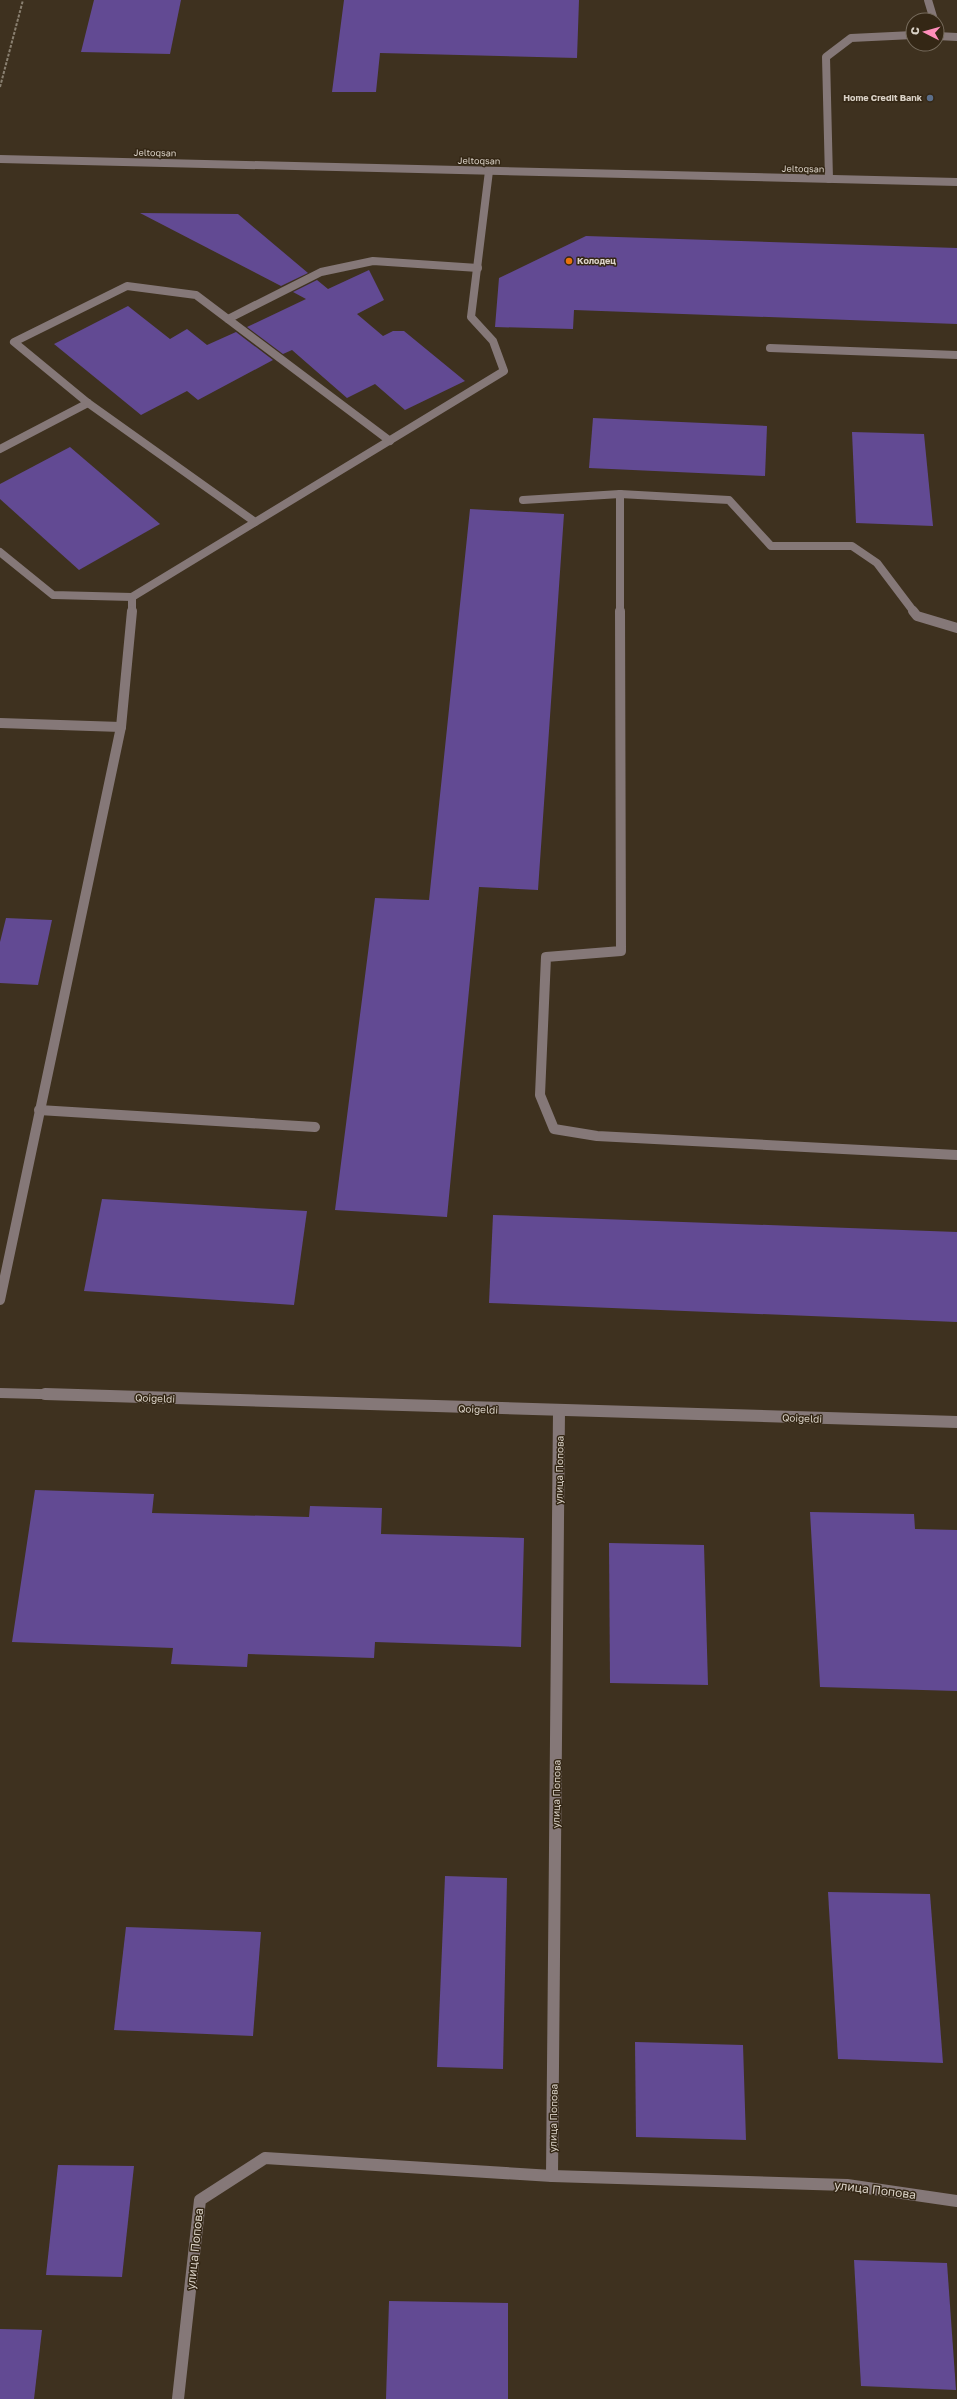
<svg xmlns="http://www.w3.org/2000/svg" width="957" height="2399" font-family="'Golos Text',sans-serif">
  <rect width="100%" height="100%" fill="#3e311f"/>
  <g fill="#624a93">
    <polygon points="94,0 181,0 170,54 81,52"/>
    <polygon points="344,0 579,0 577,58 380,53 376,92 332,92"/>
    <polygon points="140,213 238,214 308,273 281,286"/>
    <polygon points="586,236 957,248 957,324 574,310 573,329 495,327 499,278"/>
    <polygon points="369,270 384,300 357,314 383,336 393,331 404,331 465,381 405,410 375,384 347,398 292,350 283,354 247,327 306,299 293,292 317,280 328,289"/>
    <polygon points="128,306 170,339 187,329 207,345 236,332 273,360 198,400 187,391 141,415 54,344"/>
    <polygon points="593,418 767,426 765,476 589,468"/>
    <polygon points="852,432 924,434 933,526 856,523"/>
    <polygon points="70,447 160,524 79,570 0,499 0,484"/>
    <polygon points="470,509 564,514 538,890 479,887 447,1217 335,1210 375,898 429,900"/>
    <polygon points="6,918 52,920 38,985 0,983 0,942"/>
    <polygon points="102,1199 307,1211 294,1305 84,1291"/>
    <polygon points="493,1215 957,1232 957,1322 489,1303"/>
    <polygon points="35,1490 154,1494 152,1513 309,1517 310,1506 382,1508 381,1534 524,1538 521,1647 375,1642 374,1658 248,1654 247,1667 171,1664 173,1648 12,1642"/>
    <polygon points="810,1512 914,1514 915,1529 957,1530 957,1691 820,1687"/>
    <polygon points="609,1543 704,1545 708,1685 610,1683"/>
    <polygon points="445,1876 507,1878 503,2069 437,2067"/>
    <polygon points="828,1892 930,1894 943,2063 838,2059"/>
    <polygon points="126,1927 261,1932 253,2036 114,2030"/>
    <polygon points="635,2042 743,2045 746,2140 636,2137"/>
    <polygon points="58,2165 134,2166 122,2277 46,2275"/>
    <polygon points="854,2260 947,2263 956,2390 861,2386"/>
    <polygon points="389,2301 508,2303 508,2399 386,2399"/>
    <polygon points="0,2329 42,2330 34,2399 0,2399"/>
  </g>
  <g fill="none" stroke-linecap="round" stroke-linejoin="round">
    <polyline stroke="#8a8071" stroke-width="2" stroke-dasharray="3 1.5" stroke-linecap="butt" points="0,87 23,0"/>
    <g stroke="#857878" stroke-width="8">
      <polyline points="928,0 934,20"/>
      <polyline points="937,36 957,37"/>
      <polyline points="0,159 957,182"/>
      <polyline points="829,179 826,57 851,38 913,35"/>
      <polyline points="228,319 321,272 373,261 478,268"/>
      <polyline points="770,348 957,355"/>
      <polyline points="0,449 88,403"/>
      <polyline points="620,494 620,612"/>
      <polyline points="523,500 620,494 729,500 771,546 852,546 877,563 914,612"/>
      <polyline points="255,522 88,403 14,342 127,286 196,295 390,441"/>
      <polyline points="0,552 53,595 132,597"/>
      <polyline points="132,612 132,597 504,371 493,341 471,317 489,171"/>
    </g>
    <g stroke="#857878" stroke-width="10">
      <polyline points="620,611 621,951 546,957 540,1095 554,1129 597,1136 957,1155"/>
      <polyline points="913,611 917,616 957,628"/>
      <polyline points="0,723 121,727"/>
      <polyline points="39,1110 315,1127"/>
      <polyline points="0,1300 121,727 132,611"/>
      <polyline points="0,1393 78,1395"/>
    </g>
    <g stroke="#857878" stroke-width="12">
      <polyline points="45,1394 957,1422"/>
      <polyline points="552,2176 559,1411"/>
      <polyline points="178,2399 200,2200 265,2158 552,2176 847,2185 957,2201"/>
    </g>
  </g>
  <circle fill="#5c6f8a" stroke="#342715" stroke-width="1.5" cx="930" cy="98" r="4"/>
  <circle fill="#e8710a" stroke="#342715" stroke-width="1.5" cx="569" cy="261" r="4"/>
  <g text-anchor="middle" stroke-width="3" stroke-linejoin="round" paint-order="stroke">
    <g font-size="9" font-weight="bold" fill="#dad2c7" stroke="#342715" text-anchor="end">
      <text x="922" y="101">Home Credit Bank</text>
      <text x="577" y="264" text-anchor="start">Колодец</text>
    </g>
    <g font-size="9" fill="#dad2c7" stroke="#342715">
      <text transform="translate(155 153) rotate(1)" y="3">Jeltoqsan</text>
      <text transform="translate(479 161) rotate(1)" y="3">Jeltoqsan</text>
      <text transform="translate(803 169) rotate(1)" y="3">Jeltoqsan</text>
    </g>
    <g font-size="10" fill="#dad2c7" stroke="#342715">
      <text transform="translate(155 1398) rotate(2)" y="4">Qoigeldi</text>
      <text transform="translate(478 1409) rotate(2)" y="4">Qoigeldi</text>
      <text transform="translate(802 1418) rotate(2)" y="4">Qoigeldi</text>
      <text transform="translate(559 1470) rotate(-89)" y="4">улица Попова</text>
      <text transform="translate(556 1794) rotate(-89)" y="4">улица Попова</text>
      <text transform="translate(553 2118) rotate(-89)" y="4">улица Попова</text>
    </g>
    <g font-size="12" fill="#dad2c7" stroke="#342715">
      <text transform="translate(875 2190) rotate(7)" y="4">улица Попова</text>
      <text transform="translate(195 2249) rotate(-84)" y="4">улица Попова</text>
    </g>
  </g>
  <g transform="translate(925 32) rotate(276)"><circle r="19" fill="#342715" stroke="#766b5c"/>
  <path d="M0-3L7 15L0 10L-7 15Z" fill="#ff8ebb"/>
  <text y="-6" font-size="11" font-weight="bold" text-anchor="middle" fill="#dad2c7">С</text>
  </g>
</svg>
